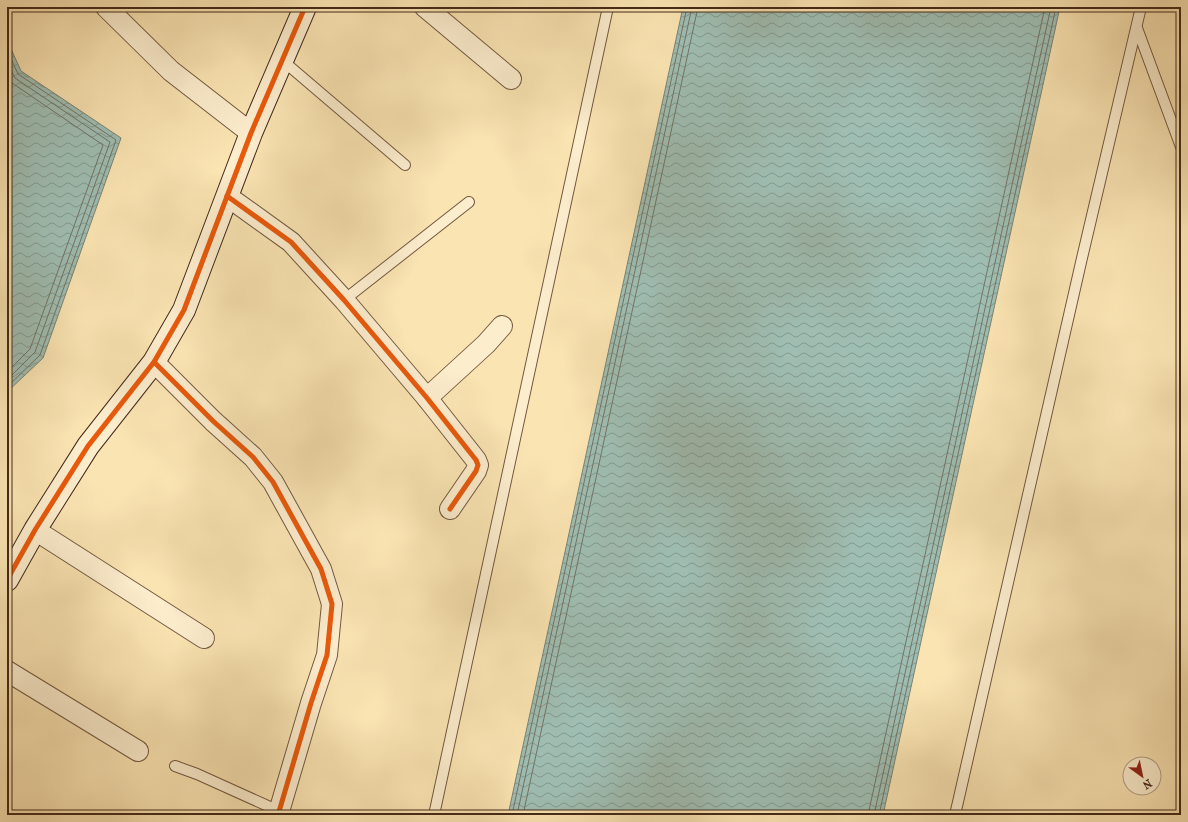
<svg xmlns="http://www.w3.org/2000/svg" width="1188" height="822" font-family="'IM FELL French Canon',serif">
  <defs>
    <pattern id="water-waves" width="16" height="10" patternUnits="userSpaceOnUse"><rect width="16" height="10" fill="#9fbeb3"/><path d="M0 5q4-4 8 0t8 0" fill="none" stroke="#839b91"/></pattern>
  </defs>
  <rect width="100%" height="100%" fill="#fae4b2"/>
  <filter id="stains"><feTurbulence type="fractalNoise" baseFrequency=".005" numOctaves="4"/><feColorMatrix values="0 0 0 0 .2 0 0 0 0 .09 0 0 0 0 .02 0 0 0 .5 -.17"/></filter>
  <radialGradient id="worn" r=".72"><stop offset=".6" stop-color="#630" stop-opacity="0"/><stop offset="1" stop-color="#630" stop-opacity=".3"/></radialGradient>
  <g fill="url(#water-waves)" stroke="#7b8375">
    <polygon points="683,7 1060,7 883,815 508,815"/>
    <polygon points="7,40 21,71 121,138 43,358 7,392"/>
  </g>
  <g fill="none" stroke-linecap="round" stroke-linejoin="round">
    <g stroke="#727466" stroke-width="1">
      <polyline points="7,50 18,74 116,140 40,355 7,387"/>
      <polyline points="7,63 15,78 110,142 35,352 7,380"/>
      <polyline points="7,77 12,83 103,145 30,349 7,372"/>
      <polyline points="512,815 687,7"/>
      <polyline points="517,815 692,7"/>
      <polyline points="523,815 698,7"/>
      <polyline points="868,815 1045,7"/>
      <polyline points="874,815 1051,7"/>
      <polyline points="879,815 1056,7"/>
    </g>
    <defs>
      <g id="lane">
        <polyline points="1137,28 1181,147"/>
        <polyline points="282,60 405,165"/>
        <polyline points="344,300 469,202"/>
        <polyline points="175,766 197,774 279,811"/>
        <polyline points="434,815 608,7"/>
        <polyline points="955,815 1082,258 1141,7"/>
      </g>
      <g id="street">
        <polyline points="106,7 171,71 251,133"/>
        <polyline points="425,7 511,79"/>
        <polyline points="227,196 291,242 344,300 427,398 476,460 478,465 476,471 450,509"/>
        <polyline points="154,362 213,421 253,457 273,482 321,569 332,604 327,655 311,703 278,815"/>
        <polyline points="427,398 486,344 502,326"/>
        <polyline points="35,530 204,638"/>
        <polyline points="7,671 138,751"/>
      </g>
      <polyline id="secondary" points="7,580 35,530 88,446 154,362 184,310 251,133 305,7"/>
    </defs>
    <use href="#lane" stroke="#72583f" stroke-width="12"/>
    <use href="#street" stroke="#72583f" stroke-width="22"/>
    <use href="#secondary" stroke="#442a19" stroke-width="24"/>
    <use href="#lane" stroke="#fcedcd" stroke-width="10"/>
    <use href="#street" stroke="#fcedcd" stroke-width="20"/>
    <use href="#secondary" stroke="#fcedcd" stroke-width="22"/>
    <defs>
      <g id="cycleway">
        <polyline points="227,196 291,242 344,300 427,398 476,460 478,465 476,471 450,509"/>
        <polyline points="154,362 213,421 253,457 273,482 321,569 332,604 327,655 311,703 278,815"/>
        <polyline points="7,580 35,530 88,446 154,362 184,310 251,133 305,7"/>
      </g>
    </defs>
    <use href="#cycleway" stroke="#fcedcd" stroke-width="8"/>
    <use href="#cycleway" stroke="#e8590c" stroke-width="5"/>
  </g>
  <rect width="1188" height="822" fill="none" stroke="#fae4b2" stroke-width="24"/>
  <rect x="8" y="8" width="1172" height="806" fill="none" stroke="#442a19" stroke-width="2"/>
  <rect x="12" y="12" width="1164" height="798" fill="none" stroke="#442a19"/>
  <g transform="translate(1142 776) rotate(147)"><circle r="19" fill="#fcedcd" stroke="#b29f85"/>
  <path d="M0-3L7 15L0 10L-7 15Z" fill="#8f2418"/>
  <text y="-6" font-size="11" font-weight="bold" text-anchor="middle" fill="#442a19">N</text>
  </g>
  <rect width="100%" height="100%" filter="url(#stains)"/>
  <rect width="100%" height="100%" fill="url(#worn)"/>
</svg>
